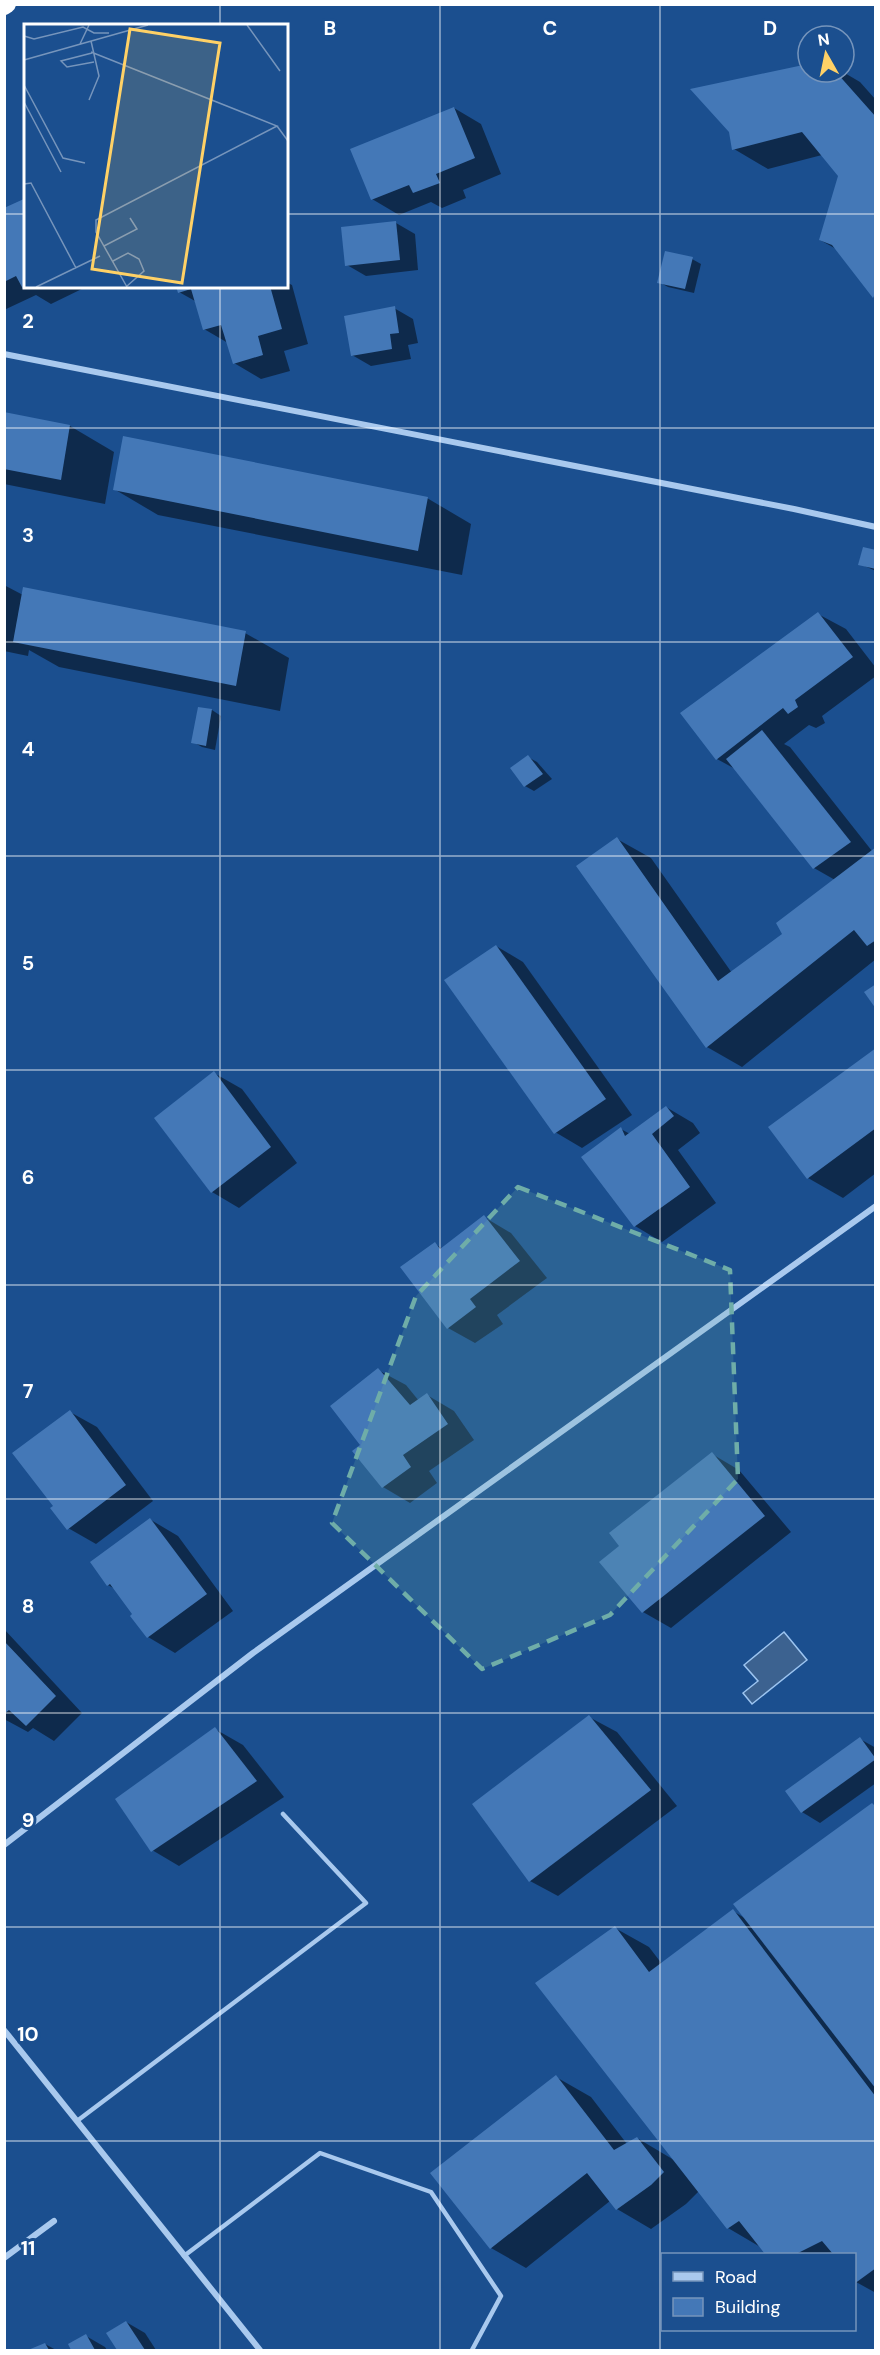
<svg xmlns="http://www.w3.org/2000/svg" width="880" height="2355" font-family="'DM Sans',sans-serif">
  <rect width="100%" height="100%" fill="#1b4f8f"/>
  <polygon fill="#3c6290" stroke="#9cc4f0" stroke-width="1.5" points="784,1632 807,1660 752,1704 743,1693 758,1681 744,1665"/>
  <g fill="#0007">
    <polygon points="808,65 808,72 843,72 860,82 876,100 876,297 838,250 820,240 840,176 822,155 768,169 734,149"/>
    <polygon points="454,108 481,124 501,174 463,190 466,198 442,208 431,202 399,215 372,199"/>
    <polygon points="4,210 26,286 88,286 51,304 36,295 4,310 4,228 8,226 4,218"/>
    <polygon points="396,223 415,234 418,270 366,276 347,265"/>
    <polygon points="692,259 701,264 694,293 668,287 659,282"/>
    <polygon points="286,282 292,285 308,344 284,351 290,371 261,379 234,363 228,343 204,329 195,301 179,292 178,286 286,286"/>
    <polygon points="394,308 413,319 418,343 408,345 411,359 371,366 352,355"/>
    <polygon points="4,413 70,426 114,452 105,504 4,484"/>
    <polygon points="114,489 427,498 471,524 462,575 158,515"/>
    <polygon points="876,551 876,571 860,564"/>
    <polygon points="4,585 23,595 245,633 289,658 280,711 59,667 29,650 28,656 4,651"/>
    <polygon points="818,614 846,629 876,668 876,676 822,716 825,723 816,728 809,725 784,744 790,747 872,851 876,849 876,959 742,1067 707,1047 617,839 651,858 732,973 784,935 835,880 814,868 737,770 717,759 682,713"/>
    <polygon points="199,708 212,710 221,716 215,750 202,747 193,742"/>
    <polygon points="528,757 537,762 552,779 534,791 525,786"/>
    <polygon points="496,946 523,962 632,1115 582,1148 555,1132"/>
    <polygon points="876,1050 876,1173 843,1198 808,1178"/>
    <polygon points="214,1073 242,1089 297,1163 239,1208 212,1192"/>
    <polygon points="666,1107 693,1123 700,1133 678,1150 716,1203 662,1242 635,1226 621,1129 630,1134"/>
    <polygon points="484,1217 511,1233 547,1278 497,1315 503,1324 475,1343 448,1328 435,1244 443,1249"/>
    <polygon points="378,1370 406,1385 419,1401 427,1395 454,1411 474,1440 429,1471 437,1483 410,1503 383,1487 362,1445"/>
    <polygon points="70,1412 97,1427 153,1501 96,1544 68,1528"/>
    <polygon points="712,1454 739,1470 791,1532 671,1628 643,1612 601,1562 621,1546"/>
    <polygon points="151,1520 178,1536 233,1611 175,1653 148,1637 134,1614 115,1589 108,1585"/>
    <polygon points="4,1629 82,1713 54,1741 33,1728 28,1732 4,1719"/>
    <polygon points="589,1717 617,1732 677,1806 558,1896 530,1881"/>
    <polygon points="215,1729 243,1745 284,1797 179,1866 152,1850"/>
    <polygon points="860,1739 876,1748 876,1783 820,1823 802,1812"/>
    <polygon points="876,1807 876,2293 856,2282 854,2254 767,2254 762,2248 728,2228 699,2191 686,2204 651,2229 617,2209 610,2201 526,2268 491,2248 556,2077 591,2097 627,2144 637,2138 674,2160 615,1928 649,1947 662,1964 733,1911 748,1920"/>
    <polygon points="126,2322 145,2333 156,2350 119,2350 108,2333"/>
    <polygon points="86,2336 105,2347 107,2350 73,2350 70,2345"/>
    <polygon points="45,2344 56,2350 32,2350"/>
  </g>
  <g fill="#4478b7">
    <polygon points="808,64 808,72 836,72 876,117 876,292 873,298 832,245 819,240 838,176 802,132 732,150 729,132 690,89"/>
    <polygon points="454,107 475,158 436,174 440,183 413,193 409,185 371,200 350,149"/>
    <polygon points="26,198 26,288 23,289 16,276 4,282 4,226 6,225 4,208"/>
    <polygon points="396,221 400,260 345,266 341,227"/>
    <polygon points="665,251 693,257 685,289 657,283"/>
    <polygon points="176,286 270,286 282,329 258,336 263,355 233,364 221,325 203,330 191,289 178,293"/>
    <polygon points="395,306 399,333 390,334 392,349 351,356 344,316"/>
    <polygon points="4,412 70,425 61,480 4,469"/>
    <polygon points="123,436 428,497 418,551 113,490"/>
    <polygon points="863,547 876,550 876,569 858,565"/>
    <polygon points="23,587 246,631 236,686 13,642"/>
    <polygon points="818,612 853,657 795,700 798,707 788,714 783,708 716,760 680,713"/>
    <polygon points="198,707 212,709 206,746 191,743"/>
    <polygon points="762,730 851,842 813,869 726,759"/>
    <polygon points="528,755 543,774 524,787 510,768"/>
    <polygon points="617,837 718,981 782,934 776,923 876,847 876,940 867,946 854,930 706,1048 576,866"/>
    <polygon points="496,945 606,1099 554,1134 444,980"/>
    <polygon points="876,984 876,1009 864,992"/>
    <polygon points="876,1048 876,1128 807,1179 768,1127"/>
    <polygon points="214,1071 271,1147 211,1193 154,1118"/>
    <polygon points="666,1106 674,1116 652,1134 690,1187 634,1227 581,1157 621,1127 625,1136"/>
    <polygon points="484,1215 520,1261 470,1299 476,1307 447,1329 400,1267 435,1242 440,1249"/>
    <polygon points="378,1368 410,1405 427,1393 448,1424 403,1455 411,1467 382,1488 352,1451 360,1445 330,1406"/>
    <polygon points="70,1410 126,1485 67,1530 50,1508 53,1506 12,1453"/>
    <polygon points="712,1452 765,1516 642,1613 599,1562 619,1546 609,1533"/>
    <polygon points="150,1518 207,1594 147,1638 130,1616 132,1614 110,1584 107,1586 90,1562"/>
    <polygon points="4,1641 56,1696 26,1726 9,1710 4,1714"/>
    <polygon points="589,1715 651,1790 529,1882 472,1804"/>
    <polygon points="215,1727 257,1781 151,1852 115,1799"/>
    <polygon points="860,1737 876,1759 801,1813 785,1791"/>
    <polygon points="872,1803 876,1807 876,2089 733,1904"/>
    <polygon points="733,1909 876,2097 876,2268 854,2284 854,2254 833,2254 822,2241 796,2254 765,2254 739,2221 727,2229 535,1983 615,1926 649,1972"/>
    <polygon points="556,2075 614,2150 637,2137 664,2172 651,2185 616,2210 587,2173 490,2249 430,2173"/>
    <polygon points="126,2321 145,2350 117,2350 106,2333"/>
    <polygon points="86,2334 95,2350 71,2350 68,2344"/>
    <polygon points="45,2343 49,2350 28,2350"/>
  </g>
  <g fill="none" stroke-linecap="round" stroke-linejoin="round">
    <g stroke="#a9c9ee" stroke-width="4.5">
      <polyline points="77,2121 366,1903 283,1814"/>
      <polyline points="184,2256 320,2153 431,2192 501,2296 472,2350"/>
    </g>
    <g stroke="#a9c9ee" stroke-width="6">
      <polyline points="4,354 794,509 876,527"/>
      <polyline points="4,1845 253,1653 876,1206"/>
      <polyline points="4,2030 260,2350"/>
      <polyline points="4,2258 54,2221"/>
    </g>
    <polyline stroke="#fff" stroke-width="18" points="4,6 7,4"/>
  </g>
  <path fill="#6fada8" fill-opacity="0.2" stroke="#6fada8" stroke-width="4.5" stroke-dasharray="12 8" stroke-linejoin="round" d="M518 1187 730 1270 738 1479 610 1615 482 1669 332 1523 416 1296Z"/>
  <path fill="none" stroke="#fff" stroke-width="1.5" stroke-opacity="0.55" d="M220 4V26M440 4V2350M660 4V2350M4 214H26M286 214H876M220 286V2350M4 428H876M4 642H876M4 856H876M4 1070H876M4 1285H876M4 1499H876M4 1713H876M4 1927H876M4 2141H876"/>
  <g transform="translate(24 24)">
    <rect width="264" height="264" fill="#1b4f8f"/>
    <path fill="none" stroke="#7695bc" stroke-width="1.5" d="M223 1 256 47M0 12 10 15 59 3 70 9H85M56 20 65 1M67 28 253 102 72 196V208L103 263M68 29 37 37 43 43 70 38M0 36 124 1M0 61 39 134 61 139M65 76 75 52 67 17M0 78 37 148M253 102 264 117M0 160 7 159 52 244M80 222 113 205 106 194M89 237 104 229 115 235 120 247 103 262M12 263 76 232"/>
    <path fill="#ffd166" fill-opacity="0.15" stroke="#ffd166" stroke-width="3" d="M106 5 196 19 158 259 68 245Z"/>
    <rect width="264" height="264" fill="none" stroke="#fff" stroke-width="3"/>
  </g>
  <g font-size="20" text-anchor="middle" font-weight="bold" fill="#fff" stroke="#1b4f8f" stroke-width="6" stroke-linejoin="round" paint-order="stroke">
    <text x="330" y="35">B</text>
    <text x="550" y="35">C</text>
    <text x="770" y="35">D</text>
    <text x="28" y="328">2</text>
    <text x="28" y="542">3</text>
    <text x="28" y="756">4</text>
    <text x="28" y="970">5</text>
    <text x="28" y="1184">6</text>
    <text x="28" y="1398">7</text>
    <text x="28" y="1613">8</text>
    <text x="28" y="1827">9</text>
    <text x="28" y="2041">10</text>
    <text x="28" y="2255">11</text>
  </g>
  <rect width="880" height="2355" fill="none" stroke="#ffffff" stroke-width="12"/>
  <rect x="661" y="2253" width="195" height="78" fill="#1b4f8f" stroke="#7695bc" stroke-width="1.5"/>
  <rect x="673" y="2272" width="30" height="9" fill="#a9c9ee" stroke="#7695bc" stroke-width="1.5"/>
  <text x="715" y="2283" font-size="18" fill="#ffffff">Road</text>
  <rect x="673" y="2298" width="30" height="18" fill="#4478b7" stroke="#7695bc" stroke-width="1.5"/>
  <text x="715" y="2313" font-size="18" fill="#ffffff">Building</text>
  <g transform="translate(826 54) rotate(351)"><circle r="28" fill="#1b4f8f" stroke="#7695bc" stroke-width="1.5"/>
  <path d="M0-4.5L10 22L0 15L-10 22Z" fill="#ffd166"/>
  <text y="-9" font-size="16" font-weight="bold" text-anchor="middle" fill="#ffffff">N</text>
  </g>
</svg>
